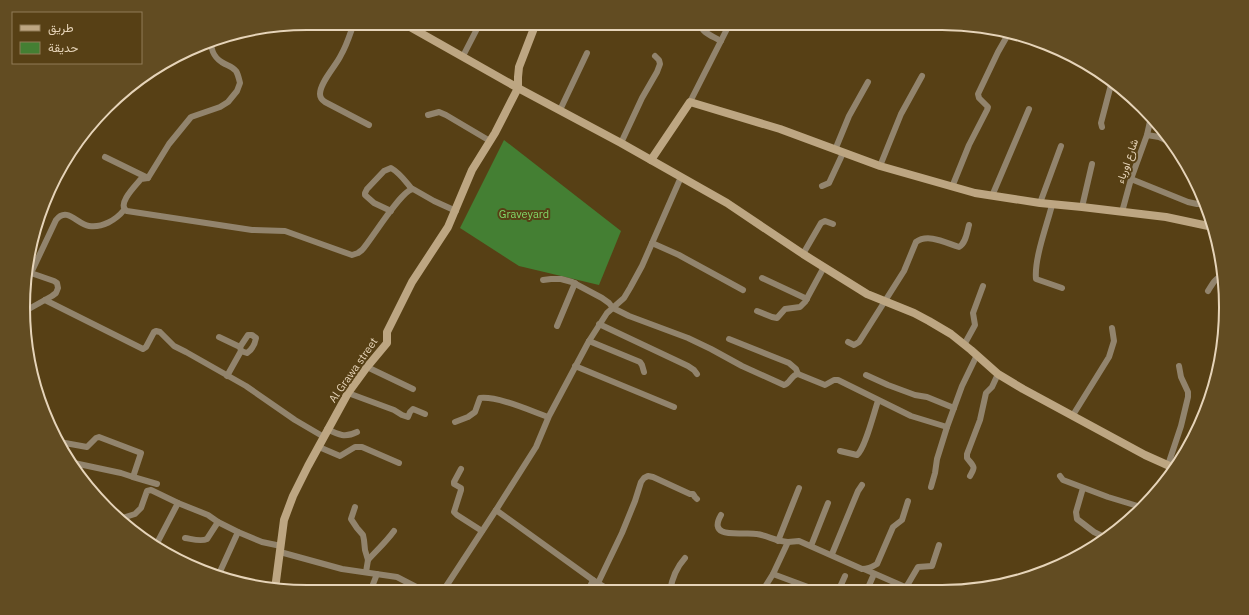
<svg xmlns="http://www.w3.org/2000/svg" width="1249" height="615" font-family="'IBM Plex Sans',Vazirmatn,sans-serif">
  <rect width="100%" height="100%" fill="#574015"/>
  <polygon fill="#447f33" points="504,140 621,231 599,285 519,266 460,228"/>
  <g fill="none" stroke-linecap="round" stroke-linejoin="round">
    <g stroke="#92846d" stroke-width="6">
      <path d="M354 23C350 34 347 45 341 55 336 66 320 82 320 94 320 98 322 100 325 102L369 125"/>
      <path d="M700 23C701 33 713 36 721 41"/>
      <path d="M211 41C211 52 215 59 225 64 229 66 233 67 236 71 238 74 239 79 240 83L237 91 228 102 220 107 191 117 169 144 148 178 141 179C135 186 116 205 127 211L252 230 285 231 352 255 358 253 362 250C372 239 401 190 413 189L434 201 456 211"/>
      <polyline points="463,56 480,23"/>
      <polyline points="690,102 730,23"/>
      <polyline points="560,110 587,53"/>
      <polyline points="428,115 439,112 446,115 490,141"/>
      <polyline points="1102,127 1101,123 1112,81"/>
      <polyline points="1147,135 1159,137 1172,143"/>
      <polyline points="621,143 642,98 657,72 660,64 659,60 655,56"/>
      <polyline points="835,150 849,116 868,82"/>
      <polyline points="105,157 148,178"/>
      <polyline points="880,166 901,114 922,76"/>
      <polyline points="1131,179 1188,202 1197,204 1206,204"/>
      <polyline points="822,186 829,183 843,153"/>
      <polyline points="952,187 969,145 987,110 988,107 979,98 978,94 998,52 1006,38"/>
      <polyline points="992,196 1029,109"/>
      <polyline points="1040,203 1061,146"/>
      <path d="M1052 205C1047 225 1034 259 1036 279L1062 288"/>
      <polyline points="1082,207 1092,164"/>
      <path d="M391 211 374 203 365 195V193L367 189 384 171 391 168C400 173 405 181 412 189"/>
      <polyline points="1122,212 1131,179 1147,135 1151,117"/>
      <polyline points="652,243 679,255 743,290"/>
      <polyline points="803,254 821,223 825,221 833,224"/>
      <path d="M31 273 56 220C67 206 77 224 89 226 102 228 116 220 124 210"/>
      <polyline points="762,278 807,299"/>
      <path d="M543 280 551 279H561L572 282 602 298 609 303 613 308 629 316 688 338 711 349 742 366 784 385C790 384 791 375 798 374L825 385 834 380H838L911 416 947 427 962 386 977 355"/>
      <path d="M1208 291C1212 285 1215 277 1223 277"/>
      <polyline points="45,300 143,349 146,347 154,332 156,331 160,332 174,346 186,352 246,386 295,420 324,437"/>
      <polyline points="27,310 52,296 56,293 58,288 57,283 54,281 28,272"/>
      <polyline points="757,311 772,317 777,318 785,309 800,307 805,302 824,267"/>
      <polyline points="599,324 688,366 694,370 697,374"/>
      <polyline points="557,326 575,283"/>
      <polyline points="219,337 240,347 241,351 227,376"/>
      <polyline points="729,339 789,363 796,369 798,374"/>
      <polyline points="589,341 640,362 642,365 644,372"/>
      <path d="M848 342 854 345 859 342 904 271 916 242C928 233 946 243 959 247 966 243 967 232 969 225"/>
      <polyline points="964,345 975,325 973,313 983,286"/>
      <path d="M240 347 248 335H252L256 338C255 344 253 349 247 353L241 351"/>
      <polyline points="575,366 674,407"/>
      <polyline points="367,367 413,389"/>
      <polyline points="866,375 888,385 915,395 927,397 954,408"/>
      <polyline points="348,393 394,410 402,415 408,417 410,412 413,409 425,414"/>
      <polyline points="1073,415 1109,357 1114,341 1112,328"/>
      <path d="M455 422 468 417 475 412 480 398C498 396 531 411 548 417"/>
      <path d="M327 429C339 435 345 438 357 432"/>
      <polyline points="62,447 65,443 87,447 96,438 99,437 141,453 133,477 157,484"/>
      <polyline points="319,447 340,456 355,447 362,447 399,463"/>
      <path d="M840 451 857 455C865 449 874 412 878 401"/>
      <polyline points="74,463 121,473 133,477"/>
      <polyline points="1168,465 1181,426 1188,397 1188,392 1181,377 1179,366"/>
      <polyline points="461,469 454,482 454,484 461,488 461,490 454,512 457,515 482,531"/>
      <path d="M970 476C976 466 974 467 967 458V454L980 420 986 393 992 387 998 374"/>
      <polyline points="1060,476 1063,480 1108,497 1141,507"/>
      <polyline points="931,487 935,473 937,459 947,427"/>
      <polyline points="1083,488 1076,512 1077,519 1094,532 1106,538"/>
      <polyline points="355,507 351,519 357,528 363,535 364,540 365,550 368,560 366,572"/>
      <path d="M721 515C706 541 745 531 757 534 769 536 775 541 788 542"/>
      <polyline points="119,519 135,514 141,508 147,491 151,490 178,503 208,515 218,522 238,532 262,542 281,546"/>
      <path d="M185 538C192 539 201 542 207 539L218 522"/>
      <polyline points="778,541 799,488"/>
      <polyline points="811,546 828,503"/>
      <polyline points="155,547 178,503"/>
      <polyline points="280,552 342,569 397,577 426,592"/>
      <polyline points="832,554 858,491 862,485"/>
      <path d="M368 560C377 550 386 542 394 531"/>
      <polyline points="864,569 905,587 908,584 918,567 932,566 939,545"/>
      <polyline points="773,574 816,590"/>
      <polyline points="218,576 238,532"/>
      <polyline points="598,583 622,533 635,501 641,482 644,478 648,476 653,477 690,494 693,494 695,497 697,499"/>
      <path d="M763 590 773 574 788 542 799 541 862 569C868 569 872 567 877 564L893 527 902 520 908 501"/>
      <polyline points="844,590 840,588 840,587 845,576"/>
      <polyline points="867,590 874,574"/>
      <polyline points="443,591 496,510"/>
      <polyline points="588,591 593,580"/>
      <polyline points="611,591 593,580 496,510 536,447 549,416 589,341 607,313 624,298 630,288 642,266 681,177"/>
      <path d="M670 591C672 578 676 568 685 558"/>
      <polyline points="370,592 377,574"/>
    </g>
    <g stroke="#bda682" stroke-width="8">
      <polyline points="403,23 518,88 621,143 727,203 803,254 867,294 914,313 929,321 951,334 971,350 998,374 1023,389 1145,455 1174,468"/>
      <polyline points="651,160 690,102 780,129 880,166 975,193 1040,203 1082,207 1166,217 1213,227"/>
      <polyline points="275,589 284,520 293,496 308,466 348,393 367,367 387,343 387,332 412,282 448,227 472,170 495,133 518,88 518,77 519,67 536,23"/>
    </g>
  </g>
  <g text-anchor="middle" stroke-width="4" stroke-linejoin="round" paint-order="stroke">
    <g font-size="11" fill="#e6d4b9" stroke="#574015">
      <text transform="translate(1127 161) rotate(-71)" y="4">شارع اورباء</text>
      <text transform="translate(353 370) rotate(-55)" y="4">Al Grawa street</text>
    </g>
    <g font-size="11" fill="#81da6a" stroke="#574015">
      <text x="524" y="218">Graveyard</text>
    </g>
  </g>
  <path d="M0 0H1249V615H0ZM307 30H942A277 277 0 0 1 1219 307V308A277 277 0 0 1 942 585H307A277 277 0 0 1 30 308V307A277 277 0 0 1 307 30Z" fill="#624c22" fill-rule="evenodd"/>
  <path fill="none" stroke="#e6d4b9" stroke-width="2" d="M307 30H942A277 277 0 0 1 1219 307V308A277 277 0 0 1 942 585H307A277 277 0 0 1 30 308V307A277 277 0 0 1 307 30Z"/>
  <rect x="12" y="12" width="130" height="52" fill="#574015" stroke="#907b57"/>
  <rect x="20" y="25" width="20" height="6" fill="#bda682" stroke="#907b57"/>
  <text x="48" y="32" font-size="12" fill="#e6d4b9">طريق</text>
  <rect x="20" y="42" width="20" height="12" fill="#447f33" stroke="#907b57"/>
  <text x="48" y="52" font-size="12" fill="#e6d4b9">حديقة</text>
</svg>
